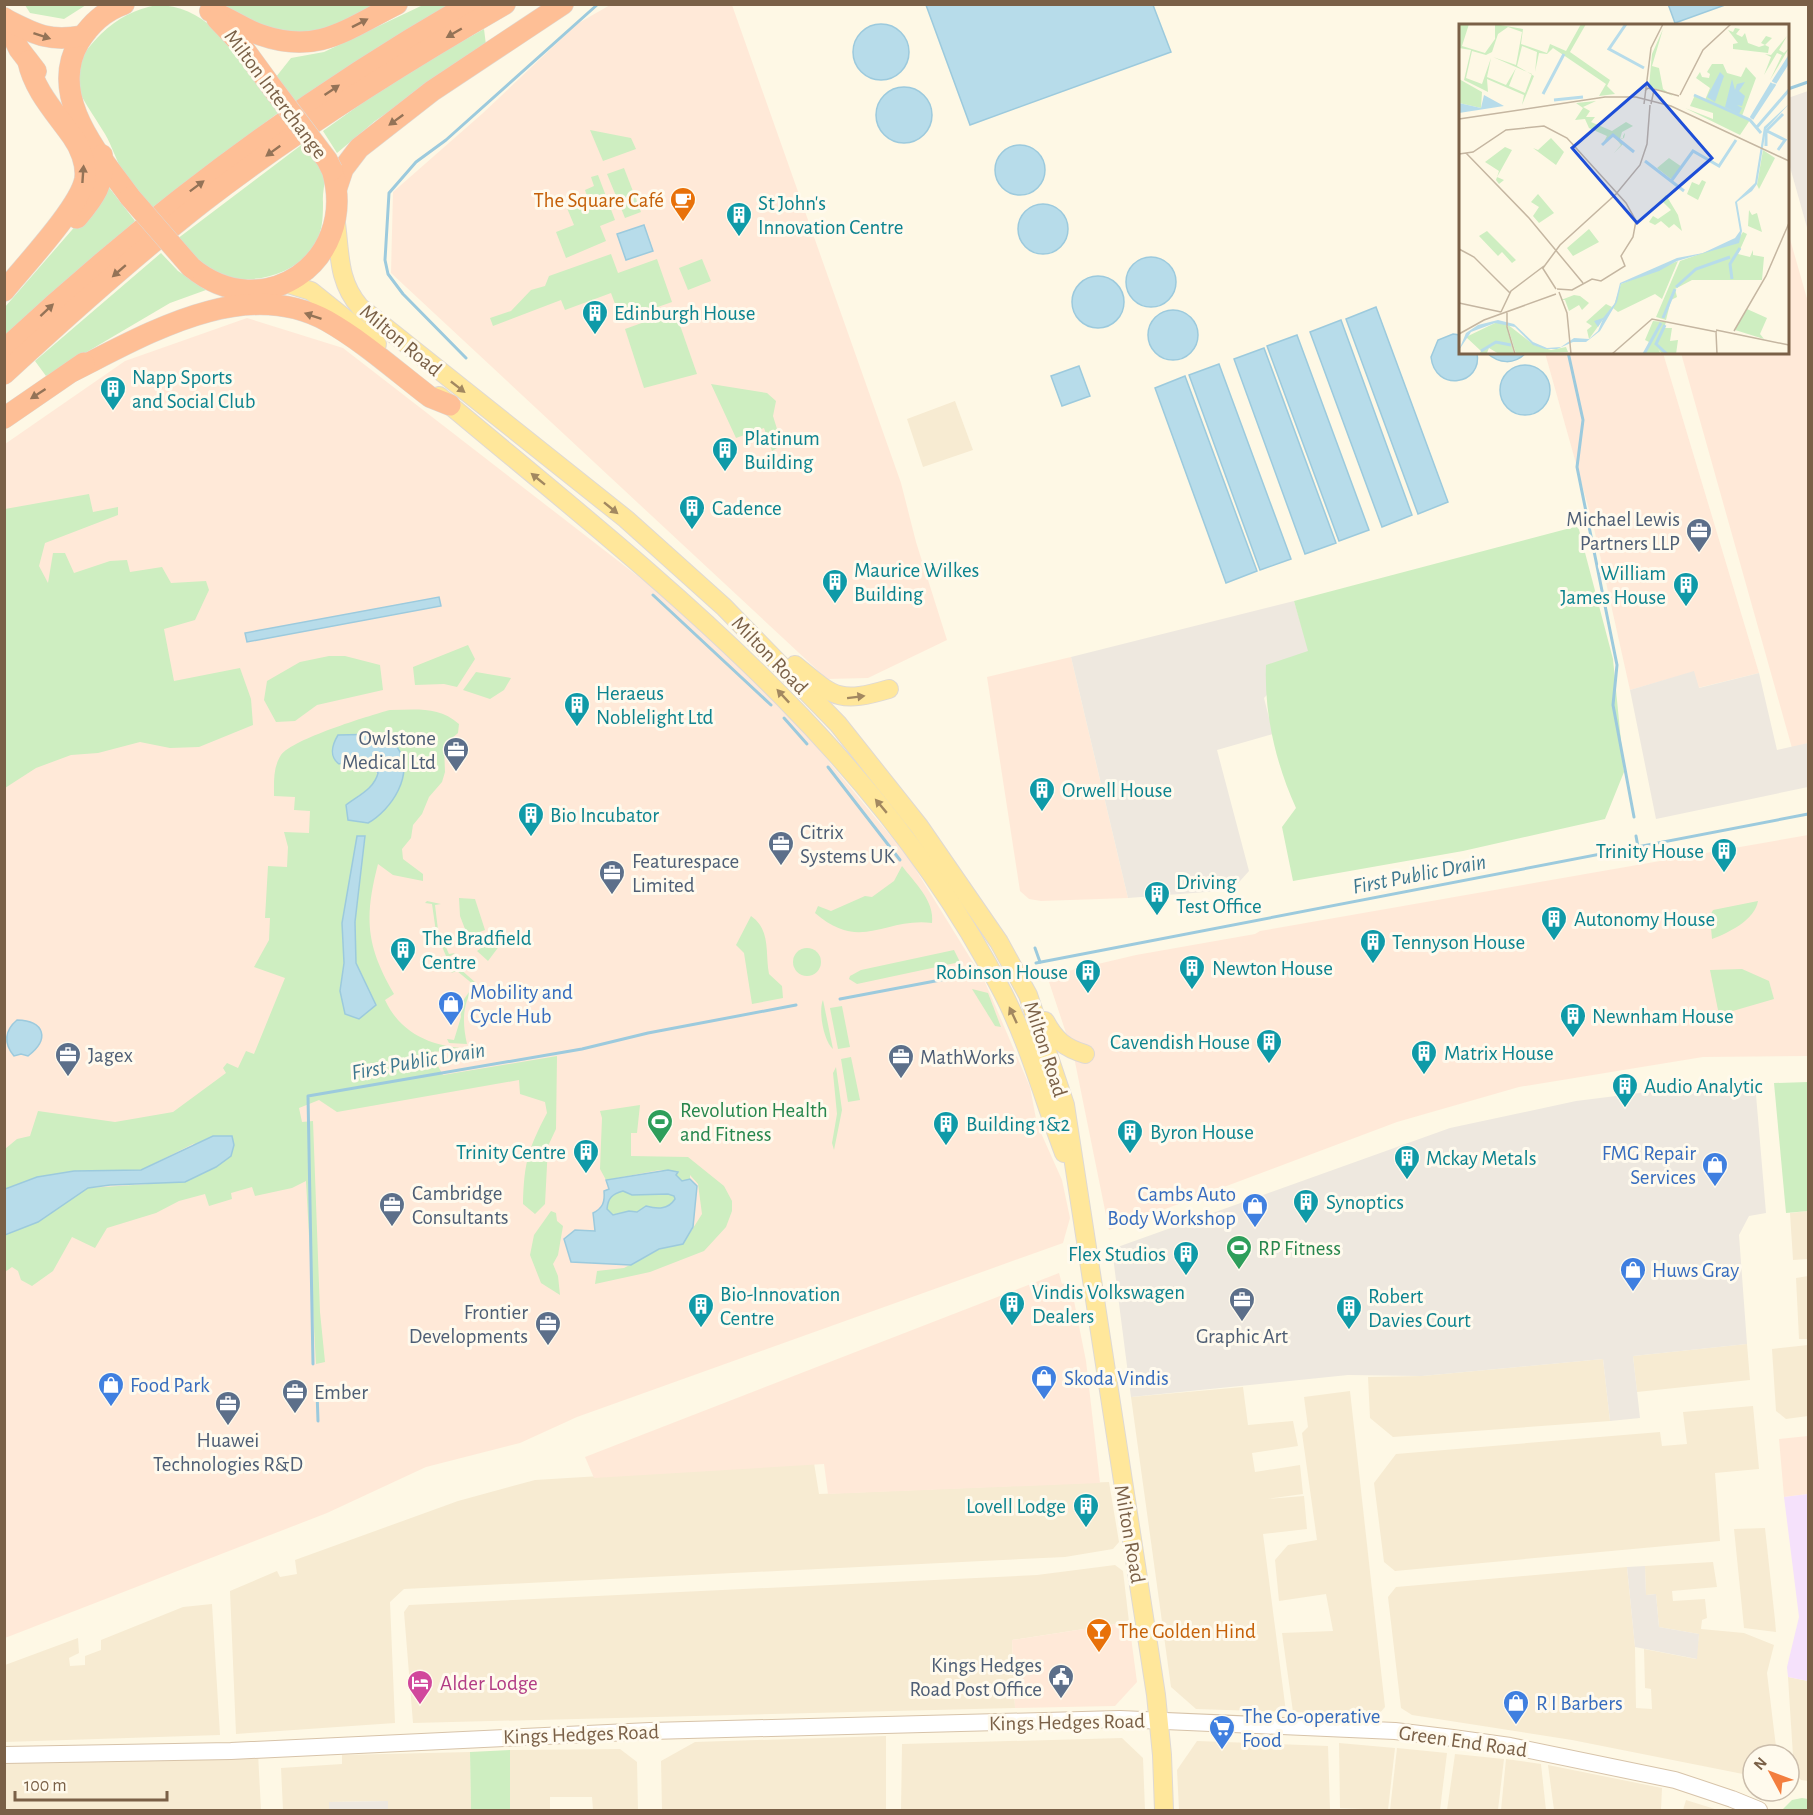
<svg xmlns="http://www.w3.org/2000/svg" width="1813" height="1815" font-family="'Alegreya Sans',sans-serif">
  <rect width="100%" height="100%" fill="#fef8e5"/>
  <g fill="#f7ebd2">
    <polygon points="955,401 973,450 923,467 907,419"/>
    <polygon points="1808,1211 1808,1259 1793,1260 1790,1213"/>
    <polygon points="1808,1276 1808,1339 1799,1339 1796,1278"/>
    <polygon points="1747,1344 1750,1380 1637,1392 1633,1356"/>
    <polygon points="1808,1345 1808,1416 1786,1419 1776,1411 1772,1349"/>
    <polygon points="1603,1359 1610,1421 1393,1437 1370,1418 1368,1377 1422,1376"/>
    <polygon points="1243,1387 1248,1425 1293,1421 1298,1446 1252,1453 1255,1472 1300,1465 1303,1494 1267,1499 1304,1496 1307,1529 1263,1534 1286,1712 1196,1709 1171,1687 1131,1397"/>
    <polygon points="1350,1391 1385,1707 1378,1715 1293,1712 1282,1633 1333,1631 1326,1594 1279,1601 1275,1560 1288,1545 1317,1540 1302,1433 1308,1427 1304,1397"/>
    <polygon points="1753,1406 1759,1469 1715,1473 1720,1541 1395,1571 1384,1562 1374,1483 1396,1454 1660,1432 1662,1446 1687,1444 1683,1412"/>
    <polygon points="814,1463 819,1494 1109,1482 1119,1542 1113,1549 1065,1557 404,1589 390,1602 395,1723 236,1734 230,1591 277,1571 280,1577 297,1574 295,1560 458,1501 535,1480"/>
    <polygon points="1765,1528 1775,1620 1776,1632 1744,1628 1734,1529"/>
    <polygon points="1713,1562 1717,1587 1672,1591 1673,1601 1705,1599 1707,1618 1702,1620 1701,1629 1744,1633 1774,1645 1767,1673 1777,1755 1753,1755 1753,1776 1572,1740 1412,1715 1401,1708 1388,1597 1396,1587 1627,1567 1635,1647 1636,1708 1652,1709 1651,1689 1645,1688 1644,1649 1696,1659 1699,1634 1659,1627 1656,1594 1646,1595 1645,1566"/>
    <polygon points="1115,1565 1123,1571 1129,1622 1012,1640 1015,1708 413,1723 404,1612 409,1605 1037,1575"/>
    <polygon points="212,1604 220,1735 5,1742 5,1665 78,1638 79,1653 69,1658 70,1666 85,1665 85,1656 101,1650 101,1640 183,1607"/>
    <polygon points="1788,1677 1808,1681 1808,1781 1801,1780 1794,1772"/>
    <polygon points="886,1736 886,1810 662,1810 661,1761 695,1742"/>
    <polygon points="1122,1738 1143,1758 1145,1810 901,1810 902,1744"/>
    <polygon points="1197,1741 1328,1746 1330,1810 1179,1810 1177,1770"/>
    <polygon points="1339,1743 1395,1748 1388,1810 1340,1808"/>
    <polygon points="1397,1748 1447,1753 1440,1810 1390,1810"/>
    <polygon points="620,1749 637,1762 638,1810 593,1810 592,1797 550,1797 550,1810 510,1810 510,1750"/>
    <polygon points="470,1752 471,1810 388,1810 388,1801 329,1802 329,1810 283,1810 281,1768 342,1764 342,1755"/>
    <polygon points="258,1753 261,1810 5,1810 4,1759"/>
    <polygon points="1455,1754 1504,1759 1498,1810 1447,1810"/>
    <polygon points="1506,1759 1541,1764 1546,1810 1501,1810"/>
    <polygon points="1548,1765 1662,1788 1661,1810 1554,1810"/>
    <polygon points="1686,1800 1718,1810 1683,1810"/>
  </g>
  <g fill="#ffe9d8">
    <polygon points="610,5 732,5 901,483 916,542 947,640 868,678 827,679 391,273 393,192 483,113 577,24"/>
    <polygon points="1788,232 1808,302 1808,743 1792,748 1681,353 1788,352"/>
    <polygon points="247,318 343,348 679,608 797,723 908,857 985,982 1030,1087 1037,1124 1062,1180 1070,1218 1063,1243 577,1417 520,1443 426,1467 327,1513 5,1638 5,444 125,361"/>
    <polygon points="1545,353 1663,353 1759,673 1698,688 1693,672 1630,690 1593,524"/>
    <polygon points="1071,657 1128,898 1041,901 1029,899 1020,891 987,677"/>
    <polygon points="1808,835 1808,1056 1703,1057 1519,1087 1397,1122 1109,1230 1074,1057 1047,976 1136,955 1255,934 1260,931"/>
    <polygon points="1059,1273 1062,1284 1070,1281 1086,1361 1100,1483 828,1494 824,1464 594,1478 585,1457"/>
    <polygon points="1808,1436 1808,1494 1784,1497 1779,1439"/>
    <polygon points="1129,1622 1137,1682 1115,1706 1015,1708 1012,1640"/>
  </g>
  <g fill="#eee8df">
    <polygon points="1808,91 1808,231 1788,160 1788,98"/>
    <polygon points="1294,601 1309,651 1264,698 1273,734 1217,750 1249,871 1232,890 1128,898 1071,657"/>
    <polygon points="1694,671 1699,688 1759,673 1777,750 1808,743 1808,787 1656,819 1630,690"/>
    <polygon points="1755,1083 1766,1213 1749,1216 1739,1235 1747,1344 1633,1356 1640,1418 1610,1421 1603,1359 1422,1376 1348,1375 1131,1397 1112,1249 1450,1128 1576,1101 1672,1089"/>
    <polygon points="1645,1566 1646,1595 1656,1594 1659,1627 1699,1634 1697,1659 1635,1647 1627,1567"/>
    <polygon points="388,1801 388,1810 329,1810 329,1802"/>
  </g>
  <polygon fill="#f5e1fb" points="1808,1494 1808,1681 1788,1677 1787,1667 1799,1617 1784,1497"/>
  <g fill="#ceeec1" fill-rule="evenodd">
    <polygon points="25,5 86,5 64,19 30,13"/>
    <path d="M157 5C216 5 248 71 278 113L149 210C140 198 130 185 123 172 116 160 112 146 105 134 80 92 58 77 101 34 118 18 135 9 157 5Z"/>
    <polygon points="225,5 380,5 320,31 285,36 236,14"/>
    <polygon points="423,5 457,5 300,106 276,77 291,58 324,52"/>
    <polygon points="484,29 486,45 375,121 337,153 323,131 400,76"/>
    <polygon points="590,130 631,138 636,149 603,161"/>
    <path d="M304 143C310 153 320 164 324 174 326 181 322 194 323 202 323 213 323 227 318 238 304 272 257 286 224 276 204 270 191 254 177 239Z"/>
    <polygon points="624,168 641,212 625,218 607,174"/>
    <polygon points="598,175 615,220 600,226 606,241 566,258 556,232 574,225 567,208 588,199 585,190 594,186 591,177"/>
    <polygon points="107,185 135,221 5,339 5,307 98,200"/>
    <polygon points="161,253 178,271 206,290 170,303 46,376 35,361"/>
    <polygon points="611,254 618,273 657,259 672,302 621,320 611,293 565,310 561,300 493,326 490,318 511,311 531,290 545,286 549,276"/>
    <polygon points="702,259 711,281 688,290 679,268"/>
    <polygon points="675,311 697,374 644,388 625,329"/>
    <polygon points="711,384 767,393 776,401 773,416 782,445 772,451 764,428 736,438"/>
    <polygon points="89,494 93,512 118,507 118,515 45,543 39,566 48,583 53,553 65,553 74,573 110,561 127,560 130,572 162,567 171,583 206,581 209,590 195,620 164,629 174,681 240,668 251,699 253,725 199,747 170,748 140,742 98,753 71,755 36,768 5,788 5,509"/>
    <path d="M1578 526 1613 659 1624 772 1605 819 1463 851 1293 881 1282 827 1296 808C1276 764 1264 714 1266 665L1308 651 1294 601Z"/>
    <polygon points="468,645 475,659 457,687 444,684 415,685 413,667"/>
    <polygon points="329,656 345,656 380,665 383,690 317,705 295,721 276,722 264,700 267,681 300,662"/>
    <polygon points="476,672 511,678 504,690 490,699 463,690"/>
    <path d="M390 710C416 710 438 706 459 724L458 733 444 745 445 772 442 782 429 797 422 814 413 825 411 838 402 849 403 859 423 874V881L393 875 378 864C364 918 366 946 394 994L385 1000C402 1036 434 1047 472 1049L430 1052 443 1075 557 1056 556 1129 548 1146 545 1204 535 1214 523 1204C524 1163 528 1149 547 1113L545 1102 520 1094 519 1080 337 1112 319 1100 299 1108 302 1122 313 1121 320 1312 325 1362 316 1364 306 1181 292 1188 255 1196 252 1187 231 1193 232 1199 209 1206 205 1194 179 1201 156 1213 107 1228 95 1248 72 1237 53 1271 32 1286 21 1280 18 1271 12 1267 5 1272V1235L38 1222 88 1188 149 1184 195 1143 141 1170 74 1171 37 1177 5 1189V1149L17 1139 30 1136 38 1111 115 1122 173 1112 226 1073 223 1068 227 1063 238 1068 246 1051 254 1054 285 978 254 967 269 940 270 918H265L268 866 287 867 288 847 284 832 309 833 310 811 294 810 295 797 274 796C274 782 273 767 281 755 293 739 368 716 390 710ZM398 747 368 823 358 796C371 788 385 776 371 762 368 759 368 758 363 757 355 757 347 762 340 764L335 761ZM365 836 355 922 356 963 340 991 344 963 342 923Z"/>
    <path d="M902 866C914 882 935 901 932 923 885 917 861 953 815 913L818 906 831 911 865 896 872 897 894 881Z"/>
    <polygon points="459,898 475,899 485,930 477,933 470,942 460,916"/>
    <polygon points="427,901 441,904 435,905 438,930 449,954 455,953 442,962 441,960 446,956 436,932 432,904 425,903"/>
    <path d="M1758 901C1755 920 1728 933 1712 939L1710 916 1713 910Z"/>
    <path d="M751 916C771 930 765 952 769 974L782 986 783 998 752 1004 744 953 736 945Z"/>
    <polygon points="493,939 500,945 488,961 477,951"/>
    <circle cx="807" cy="962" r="14"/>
    <polygon points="954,950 960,962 857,984 849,979 850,976 861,970"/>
    <path d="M463 962 459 968 476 983C462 1003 462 1021 467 1044L449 1043 447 1039 454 1040 461 1017 460 1005 474 985 457 971 451 973Z"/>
    <polygon points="1742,969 1769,981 1774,999 1719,1015 1710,970"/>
    <polygon points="972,989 988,993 1001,1027 995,1026"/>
    <path d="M823 1000 833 1049C824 1042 818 1011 823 1000Z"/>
    <polygon points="842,1006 850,1047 838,1049 830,1008"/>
    <polygon points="851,1057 860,1100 848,1102 841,1059"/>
    <polygon points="836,1067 842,1110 834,1150 832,1143 837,1114 833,1073"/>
    <polygon points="1808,1082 1808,1211 1786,1213 1774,1083"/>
    <polygon points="640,1105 637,1133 631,1133 631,1156 688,1157 724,1186 732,1201 732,1211 726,1227 704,1251 650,1272 595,1284 597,1271 624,1268 660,1249 683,1244 702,1214 698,1184 690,1175 690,1179 682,1181 676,1175 677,1172 660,1170 606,1180 600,1169 602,1118 600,1111"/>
    <path d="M623 1191C640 1199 657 1192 674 1195L675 1199C668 1210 657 1209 646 1206L637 1212 629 1211 613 1215 607 1209C608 1198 612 1194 623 1191Z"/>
    <polygon points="551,1211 556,1213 557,1221 563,1226 558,1255 553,1264 558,1276 560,1295 541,1283 530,1255 534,1235"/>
    <polygon points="510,1750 510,1810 471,1810 470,1752"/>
    <polygon points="1802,1798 1808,1799 1808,1810 1782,1810 1792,1800"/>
  </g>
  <g fill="#b7dcea" stroke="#9ccadd" stroke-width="1.5" fill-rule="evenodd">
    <polygon points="1668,4 1725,4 1725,5 1675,23"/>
    <polygon points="926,5 1153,5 1171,52 970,125"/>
    <circle cx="881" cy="52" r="28"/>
    <circle cx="904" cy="115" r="28"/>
    <circle cx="1020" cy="170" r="25"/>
    <circle cx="1043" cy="229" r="25"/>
    <polygon points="644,225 653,251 626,260 617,234"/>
    <circle cx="1151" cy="282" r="25"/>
    <circle cx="1098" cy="302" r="26"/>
    <polygon points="1376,307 1448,502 1418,514 1346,319"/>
    <circle cx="1173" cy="335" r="25"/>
    <polygon points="1341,320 1412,515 1382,527 1310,332"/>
    <path d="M1453 334 1460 335V352L1477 353C1483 385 1435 393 1431 357L1438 340Z"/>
    <polygon points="1297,335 1369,530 1339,541 1267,346"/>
    <polygon points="1264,348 1336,543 1305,554 1234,359"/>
    <path d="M1487 353H1526C1514 365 1499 364 1487 353Z"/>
    <polygon points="1219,364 1291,559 1260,570 1189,375"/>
    <circle cx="1525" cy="390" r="25"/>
    <polygon points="1079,366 1090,396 1062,406 1051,376"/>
    <polygon points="1185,376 1257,571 1226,583 1155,388"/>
    <polygon points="439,597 441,606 247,642 245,633"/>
    <path d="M383 734C387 738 394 742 397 747 416 774 391 810 368 823L348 820 346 805C359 795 374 789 378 773L367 758 354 759 339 764C329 757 332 745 338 735Z"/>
    <polygon points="357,836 365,836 355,922 356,963 376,1005 359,1019 345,1014 340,991 344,963 342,923"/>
    <path d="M17 1020C45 1021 50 1039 28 1056L21 1054 14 1056C3 1043 5 1030 17 1020Z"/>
    <polygon points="213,1136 232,1136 234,1145 231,1156 216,1167 185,1182 110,1185 88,1188 38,1222 5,1235 5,1189 37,1177 74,1171 141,1170"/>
    <path d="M668 1170 678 1172 676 1175 682 1181 690 1179 697 1186 693 1227 683 1244 659 1249 631 1265 571 1262 564 1239 575 1230 595 1231 593 1213C603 1208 605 1202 604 1191L609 1189 606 1180ZM623 1191 632 1195 668 1194 674 1196 675 1199C668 1210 657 1209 646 1206L637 1212 629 1211 613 1215 607 1209C608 1198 612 1194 623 1191Z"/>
  </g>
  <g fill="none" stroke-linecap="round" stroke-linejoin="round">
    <g stroke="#9ccadd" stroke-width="3">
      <polyline points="1788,89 1808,82"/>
      <polyline points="1568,352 1583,420 1577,467 1617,665 1613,705 1634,817"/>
      <polyline points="466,358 403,294 388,274 385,260 389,193 416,162 446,140 598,4"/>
      <polyline points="653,595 771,705"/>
      <polyline points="784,718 807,744"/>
      <polyline points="828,767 900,860"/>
      <polyline points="1636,836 1638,847"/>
      <polyline points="1035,948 1040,962"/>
      <polyline points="1036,963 1808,814"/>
      <polyline points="840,999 967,975"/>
      <polyline points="313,1364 308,1096 582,1049 648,1033 796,1005"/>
      <polyline points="317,1391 318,1421"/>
    </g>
    <defs>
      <polyline id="secondary" points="4,1755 231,1751 650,1731 1120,1719 1395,1731 1453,1738 1510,1746 1675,1780 1732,1799 1759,1810"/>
      <g id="primary">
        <path d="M336 223C340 254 338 282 360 307L626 519 724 607 838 724 919 826 999 942 1028 995 1065 1105 1156 1695 1162 1755 1164 1810"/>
        <polyline points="285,283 311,291 377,344"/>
        <path d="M439 396C650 573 876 743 1003 993 1029 1044 1044 1100 1064 1153"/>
        <path d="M795 665C834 697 838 704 889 689"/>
        <path d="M1045 1021C1055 1040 1065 1048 1085 1054"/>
      </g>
      <g id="highway">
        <path d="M124 4C104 11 90 24 79 42 47 97 99 154 130 197"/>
        <path d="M210 11C228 17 243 29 261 35 318 55 347 29 397 4"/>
        <polyline points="4,18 19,49 36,71"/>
        <path d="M5 19C35 34 48 42 82 36"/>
        <polyline points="217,19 239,42 268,82"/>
        <polyline points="337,187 343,169 359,148 432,91 563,4"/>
        <path d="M77 218C94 198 106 182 102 155"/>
        <path d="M191 267C263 327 357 262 333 173"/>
        <path d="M4 291C24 266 80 207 85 179 87 164 80 147 72 136 55 112 34 90 28 61"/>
        <path d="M4 350C145 218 302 100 470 4"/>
        <path d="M73 371C147 334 244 275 327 321 364 342 397 372 430 397L450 405"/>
        <path d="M4 374C69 314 135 255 204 201 299 128 401 64 505 4"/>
        <polyline points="4,418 84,363"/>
      </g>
    </defs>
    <use href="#secondary" stroke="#d7c3a9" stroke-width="18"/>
    <use href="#primary" stroke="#dfd9d3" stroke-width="20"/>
    <use href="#highway" stroke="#dfd9d3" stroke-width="22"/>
    <use href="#secondary" stroke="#fff" stroke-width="16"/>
    <use href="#primary" stroke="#ffe79b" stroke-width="18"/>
    <use href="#highway" stroke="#febf96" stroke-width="21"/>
    <defs>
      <g id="highway-bridge">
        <polyline points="268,82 327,160 332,170"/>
        <polyline points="130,197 191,267"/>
      </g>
    </defs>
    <use href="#highway-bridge" stroke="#dfd9d3" stroke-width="22" stroke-linecap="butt"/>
    <use href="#highway-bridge" stroke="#febf96" stroke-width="21"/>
  </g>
  <defs><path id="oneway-solid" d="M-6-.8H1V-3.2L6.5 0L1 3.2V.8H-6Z" transform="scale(1.5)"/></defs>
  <g fill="#947357">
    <use href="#oneway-solid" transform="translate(360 23) rotate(-27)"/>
    <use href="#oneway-solid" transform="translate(454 33) rotate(150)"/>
    <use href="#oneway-solid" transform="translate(42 36) rotate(18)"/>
    <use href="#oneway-solid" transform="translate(332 90) rotate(-34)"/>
    <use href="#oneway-solid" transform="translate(396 120) rotate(144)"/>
    <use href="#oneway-solid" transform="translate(273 151) rotate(144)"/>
    <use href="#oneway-solid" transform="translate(83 174) rotate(-86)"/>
    <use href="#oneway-solid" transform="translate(197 186) rotate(-37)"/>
    <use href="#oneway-solid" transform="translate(119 271) rotate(139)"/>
    <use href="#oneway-solid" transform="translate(47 310) rotate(-43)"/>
    <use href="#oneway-solid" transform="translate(313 316) rotate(-161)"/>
    <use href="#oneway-solid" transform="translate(38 394) rotate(147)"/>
  </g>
  <g fill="#a28860">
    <use href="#oneway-solid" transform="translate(458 387) rotate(38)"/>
    <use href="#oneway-solid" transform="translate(538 479) rotate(-141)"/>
    <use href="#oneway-solid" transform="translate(611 508) rotate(39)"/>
    <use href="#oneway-solid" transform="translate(783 696) rotate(-133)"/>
    <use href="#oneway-solid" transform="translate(856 697) rotate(-7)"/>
    <use href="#oneway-solid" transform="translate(881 806) rotate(-130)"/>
    <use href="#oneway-solid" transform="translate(1013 1015) rotate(-115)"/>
  </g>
  <defs>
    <symbol id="cafe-pin" viewBox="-11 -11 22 30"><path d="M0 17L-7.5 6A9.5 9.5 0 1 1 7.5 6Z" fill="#e8710a" stroke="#fffaed"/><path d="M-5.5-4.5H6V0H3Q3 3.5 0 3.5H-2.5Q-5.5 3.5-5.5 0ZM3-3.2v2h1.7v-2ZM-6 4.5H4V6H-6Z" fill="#fff"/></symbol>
    <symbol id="building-pin" viewBox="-11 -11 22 30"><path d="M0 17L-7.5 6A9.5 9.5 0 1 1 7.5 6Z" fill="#0f9aa8" stroke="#fffaed"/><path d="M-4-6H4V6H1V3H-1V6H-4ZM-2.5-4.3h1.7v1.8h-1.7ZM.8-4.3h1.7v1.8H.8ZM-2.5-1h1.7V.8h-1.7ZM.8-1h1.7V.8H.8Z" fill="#fff"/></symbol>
    <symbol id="office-pin" viewBox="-11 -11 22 30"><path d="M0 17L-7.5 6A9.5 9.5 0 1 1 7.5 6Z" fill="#5c6f8a" stroke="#fffaed"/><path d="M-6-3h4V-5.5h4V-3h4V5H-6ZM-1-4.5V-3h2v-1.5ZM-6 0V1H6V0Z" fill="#fff"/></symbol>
    <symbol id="shop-pin" viewBox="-11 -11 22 30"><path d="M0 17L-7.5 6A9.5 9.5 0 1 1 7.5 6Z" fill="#3f7fe0" stroke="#fffaed"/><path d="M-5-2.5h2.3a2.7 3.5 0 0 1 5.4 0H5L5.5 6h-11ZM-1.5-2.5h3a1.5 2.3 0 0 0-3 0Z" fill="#fff"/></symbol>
    <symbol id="stadium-pin" viewBox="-11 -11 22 30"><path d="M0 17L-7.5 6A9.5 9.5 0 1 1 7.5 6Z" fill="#2e9e5b" stroke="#fffaed"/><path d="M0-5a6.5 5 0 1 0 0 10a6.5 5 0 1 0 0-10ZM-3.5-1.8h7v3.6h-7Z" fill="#fff"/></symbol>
    <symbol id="bar-pin" viewBox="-11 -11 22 30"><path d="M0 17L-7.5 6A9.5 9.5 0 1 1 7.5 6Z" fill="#e8710a" stroke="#fffaed"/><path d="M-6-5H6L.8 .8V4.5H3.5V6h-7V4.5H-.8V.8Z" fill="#fff"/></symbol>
    <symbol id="civic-pin" viewBox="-11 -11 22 30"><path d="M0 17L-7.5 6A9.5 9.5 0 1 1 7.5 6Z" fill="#5c6f8a" stroke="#fffaed"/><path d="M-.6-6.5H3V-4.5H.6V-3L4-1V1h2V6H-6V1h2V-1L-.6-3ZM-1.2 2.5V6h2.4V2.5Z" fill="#fff"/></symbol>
    <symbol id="hotel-pin" viewBox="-11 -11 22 30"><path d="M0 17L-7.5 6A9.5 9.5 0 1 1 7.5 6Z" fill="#d1479c" stroke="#fffaed"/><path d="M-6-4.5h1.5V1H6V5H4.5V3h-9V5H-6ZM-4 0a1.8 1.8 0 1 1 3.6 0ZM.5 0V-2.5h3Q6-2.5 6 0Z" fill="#fff"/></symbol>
    <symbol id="supermarket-pin" viewBox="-11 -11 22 30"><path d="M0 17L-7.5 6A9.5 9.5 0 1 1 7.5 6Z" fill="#3f7fe0" stroke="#fffaed"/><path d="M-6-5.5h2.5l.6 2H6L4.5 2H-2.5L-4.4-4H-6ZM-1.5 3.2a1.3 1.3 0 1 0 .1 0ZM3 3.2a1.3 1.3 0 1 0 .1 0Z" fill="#fff"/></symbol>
  </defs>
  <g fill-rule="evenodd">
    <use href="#cafe-pin" x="668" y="185" width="30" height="40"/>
    <use href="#building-pin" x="724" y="200" width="30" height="40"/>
    <use href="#building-pin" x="580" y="298" width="30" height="40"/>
    <use href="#building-pin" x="98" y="374" width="30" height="40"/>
    <use href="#building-pin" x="710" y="435" width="30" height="40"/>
    <use href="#building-pin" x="677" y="493" width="30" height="40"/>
    <use href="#office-pin" x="1684" y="516" width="30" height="40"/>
    <use href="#building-pin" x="820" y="567" width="30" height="40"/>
    <use href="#building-pin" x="1671" y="570" width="30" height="40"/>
    <use href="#building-pin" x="562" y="690" width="30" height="40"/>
    <use href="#office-pin" x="441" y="735" width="30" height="40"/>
    <use href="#building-pin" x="1027" y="775" width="30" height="40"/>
    <use href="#building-pin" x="516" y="800" width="30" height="40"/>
    <use href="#office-pin" x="766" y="829" width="30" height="40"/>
    <use href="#building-pin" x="1709" y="836" width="30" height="40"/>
    <use href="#office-pin" x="597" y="858" width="30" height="40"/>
    <use href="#building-pin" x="1142" y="879" width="30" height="40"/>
    <use href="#building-pin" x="1539" y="904" width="30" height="40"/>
    <use href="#building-pin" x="1358" y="927" width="30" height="40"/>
    <use href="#building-pin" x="388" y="935" width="30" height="40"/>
    <use href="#building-pin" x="1177" y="953" width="30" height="40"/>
    <use href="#building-pin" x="1073" y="957" width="30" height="40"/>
    <use href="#shop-pin" x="436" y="989" width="30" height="40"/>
    <use href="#building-pin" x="1558" y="1001" width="30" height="40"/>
    <use href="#building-pin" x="1254" y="1027" width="30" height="40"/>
    <use href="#building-pin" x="1409" y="1038" width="30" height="40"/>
    <use href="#office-pin" x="53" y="1040" width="30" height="40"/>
    <use href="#office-pin" x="886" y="1042" width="30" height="40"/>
    <use href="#building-pin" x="1610" y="1071" width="30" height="40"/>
    <use href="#stadium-pin" x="645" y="1107" width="30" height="40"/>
    <use href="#building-pin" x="931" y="1109" width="30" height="40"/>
    <use href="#building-pin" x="1115" y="1117" width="30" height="40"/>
    <use href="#building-pin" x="571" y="1137" width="30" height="40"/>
    <use href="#building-pin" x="1392" y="1143" width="30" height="40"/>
    <use href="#shop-pin" x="1700" y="1150" width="30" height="40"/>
    <use href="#building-pin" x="1291" y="1187" width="30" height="40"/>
    <use href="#office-pin" x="377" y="1190" width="30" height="40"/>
    <use href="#shop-pin" x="1240" y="1191" width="30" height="40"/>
    <use href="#stadium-pin" x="1224" y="1233" width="30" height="40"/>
    <use href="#building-pin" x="1171" y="1239" width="30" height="40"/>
    <use href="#shop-pin" x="1618" y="1255" width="30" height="40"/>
    <use href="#office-pin" x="1227" y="1285" width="30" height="40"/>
    <use href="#building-pin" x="997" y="1289" width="30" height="40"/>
    <use href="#building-pin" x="686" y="1291" width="30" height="40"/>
    <use href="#building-pin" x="1334" y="1293" width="30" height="40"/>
    <use href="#office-pin" x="533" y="1309" width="30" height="40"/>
    <use href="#shop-pin" x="1029" y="1363" width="30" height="40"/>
    <use href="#shop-pin" x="96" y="1370" width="30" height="40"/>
    <use href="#office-pin" x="280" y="1377" width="30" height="40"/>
    <use href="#office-pin" x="213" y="1389" width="30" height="40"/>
    <use href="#building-pin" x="1071" y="1491" width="30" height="40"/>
    <use href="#bar-pin" x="1084" y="1616" width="30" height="40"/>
    <use href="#civic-pin" x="1046" y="1662" width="30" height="40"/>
    <use href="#hotel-pin" x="405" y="1668" width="30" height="40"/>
    <use href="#shop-pin" x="1501" y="1688" width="30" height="40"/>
    <use href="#supermarket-pin" x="1207" y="1713" width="30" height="40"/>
  </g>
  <g text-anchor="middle" stroke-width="6" stroke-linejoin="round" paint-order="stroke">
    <g font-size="21" fill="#7a6047" stroke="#fffaed">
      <text transform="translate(276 94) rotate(53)" y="7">Milton Interchange</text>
      <text transform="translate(401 340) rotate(40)" y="7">Milton Road</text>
      <text transform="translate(770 655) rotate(46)" y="7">Milton Road</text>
      <text transform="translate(1046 1049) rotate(72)" y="7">Milton Road</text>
      <text transform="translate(1130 1534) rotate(80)" y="7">Milton Road</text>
      <text transform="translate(1067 1722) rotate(-1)" y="7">Kings Hedges Road</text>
      <text transform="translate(581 1734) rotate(-2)" y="7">Kings Hedges Road</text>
      <text transform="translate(1463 1741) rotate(8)" y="7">Green End Road</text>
    </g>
    <g font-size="21" fill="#c56008" stroke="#fffaed" text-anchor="end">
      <text x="664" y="207">The Square Café</text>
      <text x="1118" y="1638" text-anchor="start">The Golden Hind</text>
    </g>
    <g font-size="21" fill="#0d838f" stroke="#fffaed" text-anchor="start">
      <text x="758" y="210">St John's<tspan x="758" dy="24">Innovation Centre</tspan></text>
      <text x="614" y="320">Edinburgh House</text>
      <text x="132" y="384">Napp Sports<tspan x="132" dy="24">and Social Club</tspan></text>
      <text x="744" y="445">Platinum<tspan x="744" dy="24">Building</tspan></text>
      <text x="712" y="515">Cadence</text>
      <text x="854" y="577">Maurice Wilkes<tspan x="854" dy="24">Building</tspan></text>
      <text x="1666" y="580" text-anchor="end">William<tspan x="1666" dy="24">James House</tspan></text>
      <text x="596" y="700">Heraeus<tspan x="596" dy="24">Noblelight Ltd</tspan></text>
      <text x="1062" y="797">Orwell House</text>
      <text x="550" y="822">Bio Incubator</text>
      <text x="1704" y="858" text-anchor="end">Trinity House</text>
      <text x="1176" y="889">Driving<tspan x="1176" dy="24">Test Office</tspan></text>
      <text x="1574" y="926">Autonomy House</text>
      <text x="422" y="945">The Bradfield<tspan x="422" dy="24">Centre</tspan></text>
      <text x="1392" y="949">Tennyson House</text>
      <text x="1212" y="975">Newton House</text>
      <text x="1068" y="979" text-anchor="end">Robinson House</text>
      <text x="1592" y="1023">Newnham House</text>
      <text x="1250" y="1049" text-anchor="end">Cavendish House</text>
      <text x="1444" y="1060">Matrix House</text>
      <text x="1644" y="1093">Audio Analytic</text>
      <text x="966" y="1131">Building 1&amp;2</text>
      <text x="1150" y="1139">Byron House</text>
      <text x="566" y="1159" text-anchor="end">Trinity Centre</text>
      <text x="1426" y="1165">Mckay Metals</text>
      <text x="1326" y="1209">Synoptics</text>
      <text x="1166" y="1261" text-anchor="end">Flex Studios</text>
      <text x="1032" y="1299">Vindis Volkswagen<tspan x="1032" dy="24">Dealers</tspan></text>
      <text x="720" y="1301">Bio-Innovation<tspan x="720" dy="24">Centre</tspan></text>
      <text x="1368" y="1303">Robert<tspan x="1368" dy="24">Davies Court</tspan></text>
      <text x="1066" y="1513" text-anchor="end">Lovell Lodge</text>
    </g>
    <g font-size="21" fill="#4e5e75" stroke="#fffaed" text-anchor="start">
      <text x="1680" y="526" text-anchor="end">Michael Lewis<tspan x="1680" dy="24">Partners LLP</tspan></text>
      <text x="436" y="745" text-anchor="end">Owlstone<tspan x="436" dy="24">Medical Ltd</tspan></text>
      <text x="800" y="839">Citrix<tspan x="800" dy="24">Systems UK</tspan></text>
      <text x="632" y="868">Featurespace<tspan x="632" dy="24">Limited</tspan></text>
      <text x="88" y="1062">Jagex</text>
      <text x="920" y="1064">MathWorks</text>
      <text x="412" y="1200">Cambridge<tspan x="412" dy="24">Consultants</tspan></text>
      <text x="528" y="1319" text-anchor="end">Frontier<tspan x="528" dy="24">Developments</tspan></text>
      <text x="1242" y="1343" text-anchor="middle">Graphic Art</text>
      <text x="314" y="1399">Ember</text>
      <text x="228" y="1447" text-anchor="middle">Huawei<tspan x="228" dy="24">Technologies R&amp;D</tspan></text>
      <text x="1042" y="1672" text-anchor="end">Kings Hedges<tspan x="1042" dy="24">Road Post Office</tspan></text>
    </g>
    <g font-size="21" fill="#366cbe" stroke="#fffaed" text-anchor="start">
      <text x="470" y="999">Mobility and<tspan x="470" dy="24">Cycle Hub</tspan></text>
      <text x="1696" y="1160" text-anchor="end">FMG Repair<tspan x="1696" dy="24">Services</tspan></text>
      <text x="1236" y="1201" text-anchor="end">Cambs Auto<tspan x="1236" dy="24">Body Workshop</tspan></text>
      <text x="1652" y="1277">Huws Gray</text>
      <text x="1064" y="1385">Skoda Vindis</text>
      <text x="130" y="1392">Food Park</text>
      <text x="1536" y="1710">R I Barbers</text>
      <text x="1242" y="1723">The Co-operative<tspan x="1242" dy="24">Food</tspan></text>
    </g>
    <g font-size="21" fill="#27864d" stroke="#fffaed" text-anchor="start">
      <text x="680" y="1117">Revolution Health<tspan x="680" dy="24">and Fitness</tspan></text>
      <text x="1258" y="1255">RP Fitness</text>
    </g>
    <g font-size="21" fill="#b23c85" stroke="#fffaed" text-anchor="start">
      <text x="440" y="1690">Alder Lodge</text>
    </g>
    <g font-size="22" font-style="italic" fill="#3e7890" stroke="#fffaed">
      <text transform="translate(1419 873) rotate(-11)" y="8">First Public Drain</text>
      <text transform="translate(418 1060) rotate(-10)" y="8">First Public Drain</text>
    </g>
  </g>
  <g transform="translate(1459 24)">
    <rect width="330" height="330" fill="#fef8e5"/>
    <path d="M0 0H10L3 22 26 29 36 15V0L64 5 62 20 88 29 91 20 107 27 122 0H127L111 28 151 56 148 62 156 70 140 72 147 60 94 24 88 30 80 29 76 48 78 28 63 22 58 42 75 52 63 81 65 71 28 55 29 68 5 56 12 26 0 24ZM49 3 63 8 57 41 34 33 73 50 66 69 50 62 57 44 47 61 28 53 32 34 23 60 7 54 13 27 27 31 33 28 39 10ZM276 4 281 5 277 10 283 13 286 9 289 19 300 23 306 21 302 19 307 12 313 14 306 21 310 23 309 29 274 25V20L279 19 269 6 274 8ZM204 5 193 42 200 44 204 65 214 72 190 62 193 30ZM328 12 320 26 325 29 330 24 311 56 323 31 318 29 305 51 312 33 306 30 312 31ZM253 40H264L268 49 282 53 287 43 297 54 283 92 291 96 281 111 226 84 254 95V89L231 82 236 71 246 76 251 64 237 54 241 48 243 53 250 54 251 50 248 48ZM0 55 23 68 22 84 0 79ZM137 77 124 83 131 87 127 93H136L132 98 153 107 167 98 174 102 163 108 161 115 164 114V112L166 109V110L165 114 160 116 164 120 155 129 162 121 154 111 143 121 148 112 130 104 126 95 116 96 124 84 117 79ZM92 114 105 128 97 141 74 124 79 126ZM46 123 53 126 38 153 45 156 40 160 37 156 40 147 26 138ZM304 126 316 134 300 165 298 161ZM210 134 223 143 212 155 198 144ZM243 156 247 158 239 176 228 170 233 158 240 161ZM79 170 95 189 80 199 74 192 80 183 72 178ZM207 171 219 191 223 207 215 200 210 204 202 197 196 201 190 198 194 192 199 195 212 186 202 176ZM290 186 293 191 298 189 303 208 289 202ZM130 205 140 218 114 232 108 224ZM28 207 57 236 53 239 43 228 39 232 20 212ZM284 208 288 210 279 230 291 233 294 226V231L305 233 303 256H233L216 265 218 273 212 276 207 296 197 293 221 237 278 217ZM219 237 203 275 196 270 159 288 154 284 162 260ZM115 271 121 272 130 279 123 286 120 281 110 287 106 276H102ZM147 280 153 283 130 315 128 306 133 302 127 298ZM288 285 308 294 301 310 305 315 276 306ZM194 297 207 298 205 304H213L211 317 219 316 217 330H203L199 325 202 330H185L190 318 186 316ZM36 299H47L55 330H40L30 324 28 329 36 330H20L22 327 7 313ZM48 300 75 321 92 326 107 323 109 328 57 330Z" fill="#ceeec1" fill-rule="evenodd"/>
    <path d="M261 48 265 52 256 78 248 73ZM273 55 276 66 278 60 286 58 280 67 286 72 283 82 278 81 283 84 280 90 266 83ZM25 71 45 82 0 89V79L22 84ZM330 80 307 105 298 160 293 167 278 178 283 207 280 219 218 237 200 247 162 260 158 278 141 307 127 318H114L98 325H86L74 321 56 303 36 299 12 308 0 326 7 309 19 301 39 296 55 300 74 318 88 324 102 323 115 314 130 315 139 307 144 295 139 303 135 297 144 294 156 279 161 259 218 234 244 229 276 214 281 207 276 178 296 159 305 103Z" fill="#b7dcea"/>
    <path fill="none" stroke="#b7dcea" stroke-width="3" d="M167 0 150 25 185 44M314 58 330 33M316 59 330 37M84 70 105 30M235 71 291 96 302 109M95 76 124 73M292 94 313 59M293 95 316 60M298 103 330 66M308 107 326 116 319 126M143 121 154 111 175 128M307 122V107L324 90M186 137 225 167M213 156 234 127 260 142 277 116M273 255 271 240 281 224M217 263 237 245 271 233M204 294 216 265M206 301 197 320 208 330M22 327 37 318 52 321M185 330 202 299"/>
    <path fill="none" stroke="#c5b6a1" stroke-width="1.5" d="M195 65 220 72M186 67 189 64 195 66 192 80M221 71 244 26 272 0M185 80 192 24 204 0M0 95 146 73H177L212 82 330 137M7 129 70 194 124 259M0 130 14 128 47 106 85 102 108 114 167 179 177 197 174 213 162 232 166 242 142 257 133 255 113 266 98 265M0 225 15 233 51 269M83 243 97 265M84 244 101 221 157 170 181 141 188 120 191 81M100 268 108 289 112 330M0 279 42 288M42 288 52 267 85 242M48 288V303L56 330M257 306 330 321M275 307 307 252 330 199M257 308 258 330M0 310 25 296 97 270M153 330 193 295 258 308"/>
    <path fill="#1d4ed8" fill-opacity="0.15" stroke="#1d4ed8" stroke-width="3" d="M188 59 253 134 178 199 113 124Z"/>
    <rect width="330" height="330" fill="none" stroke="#7a6047" stroke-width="3"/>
  </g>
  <rect width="1813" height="1815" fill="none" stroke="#7a6047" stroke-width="12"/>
  <g transform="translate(1771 1773) rotate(311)"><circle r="28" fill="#fffaed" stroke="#cabcab" stroke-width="1.5"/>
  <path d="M0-4.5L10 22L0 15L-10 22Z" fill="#f37e3f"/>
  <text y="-9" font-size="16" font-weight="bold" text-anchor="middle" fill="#7a6047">N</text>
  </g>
  <path d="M15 1791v9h152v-9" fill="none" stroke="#7a6047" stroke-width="3"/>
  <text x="24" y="1791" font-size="18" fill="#7a6047" stroke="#fffaed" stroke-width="4.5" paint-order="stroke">100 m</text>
</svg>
